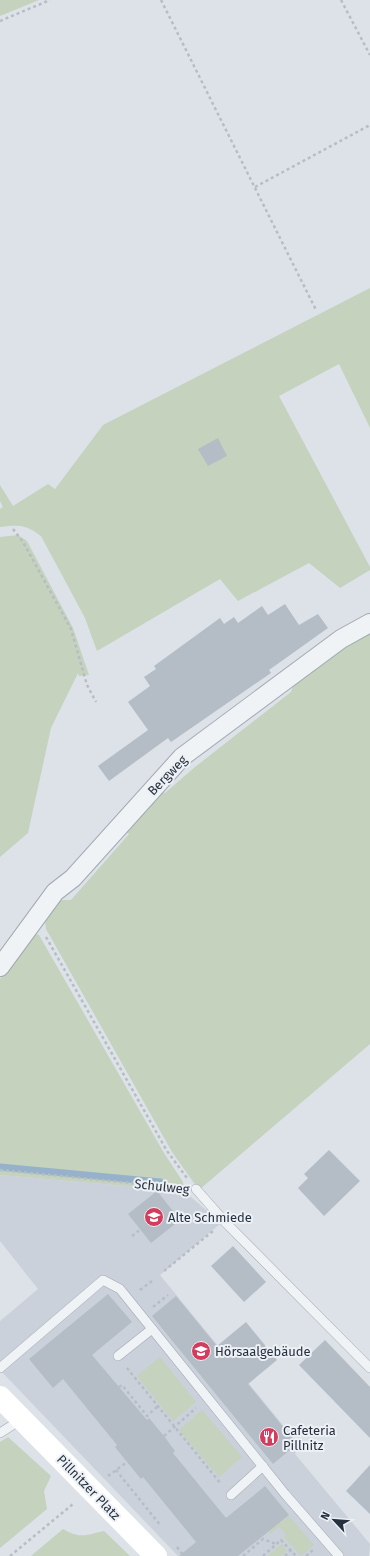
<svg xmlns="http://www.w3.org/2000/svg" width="370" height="1556" font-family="'Fira Sans',sans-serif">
  <rect width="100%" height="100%" fill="#dde2e8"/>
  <polygon fill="#cbd1da" points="0,1175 184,1191 221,1223 160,1275 300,1446 295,1454 370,1544 369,1556 178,1556 0,1370 0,1321 38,1289 0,1241"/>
  <g fill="#c4d2be">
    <polygon points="0,0 39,0 0,16"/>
    <path d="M370 288V428L339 364 279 396 370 567V570L340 588 309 563 238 601 220 579 97 651 85 618 41 536C25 524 19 525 0 527V509L3 507 0 501V485L13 506 48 484 55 489 103 425Z"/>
    <polygon points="18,535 27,541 73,628 89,675 79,676 78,673 51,728 28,833 0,857 0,537"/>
    <polygon points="370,630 370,1044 199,1190 172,1152 46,929 45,920 61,900 71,900 129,834 124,830 160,790 165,793 195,767 291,692 294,683 303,675"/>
    <polygon points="34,933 39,935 164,1153 183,1182 184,1191 0,1175 0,979"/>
    <polygon points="160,1357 196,1402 173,1421 137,1376"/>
    <polygon points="202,1410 242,1457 219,1477 179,1430"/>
    <polygon points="8,1437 51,1476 44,1491 47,1509 0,1548 0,1442"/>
    <polygon points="289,1516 314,1545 301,1556 284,1537 286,1534 279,1527 270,1534 268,1532"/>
    <path d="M63 1529C80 1539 86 1535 104 1531L130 1556H31Z"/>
    <polygon points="282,1544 287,1551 281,1556 267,1556"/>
  </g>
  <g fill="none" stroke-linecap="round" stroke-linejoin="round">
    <polyline stroke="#96b2ca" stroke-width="7" points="0,1167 160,1182"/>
  </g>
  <g fill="#b4bcc5">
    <polygon points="218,438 227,456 208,466 198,449"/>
    <polygon points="285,604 299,625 318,614 328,628 269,670 271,673 171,742 168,738 109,781 98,766 148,730 128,702 150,686 144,677 156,669 154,666 220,618 224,624 234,617 238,623 262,606 268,615"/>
    <polygon points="329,1150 360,1181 324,1216 298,1188 308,1178 304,1174"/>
    <polygon points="157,1191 180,1220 151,1243 128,1214"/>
    <polygon points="233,1246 266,1282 244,1302 211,1266"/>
    <polygon points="108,1294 132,1322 92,1355 147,1420 149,1418 164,1436 175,1451 173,1453 226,1518 265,1486 289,1515 238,1556 179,1556 196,1542 143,1477 141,1479 127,1462 115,1447 117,1445 63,1379 53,1388 29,1359"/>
    <polygon points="176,1296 217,1346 246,1322 277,1360 248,1384 297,1444 273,1464 152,1316"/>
    <polygon points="325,1340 370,1387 370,1438 299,1365"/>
    <polygon points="370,1465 370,1514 346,1491"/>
  </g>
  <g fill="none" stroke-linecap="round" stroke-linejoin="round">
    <defs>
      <g id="lane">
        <polyline points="196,1189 225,1222 370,1368"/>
        <polyline points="118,1356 152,1329"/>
        <polyline points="0,1368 103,1280 120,1289 285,1494 339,1556"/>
        <polyline points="0,1433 22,1419"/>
        <polyline points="231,1495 263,1466"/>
      </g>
      <polyline id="street" points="0,967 55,892 73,878 182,757 341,639 370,623"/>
    </defs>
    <use href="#lane" stroke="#a2a9b2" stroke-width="10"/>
    <use href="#street" stroke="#a2a9b2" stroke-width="20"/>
    <g stroke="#b7bdc3" stroke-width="2.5" stroke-dasharray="3 3" stroke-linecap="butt">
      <polyline points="161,0 316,310"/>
      <polyline points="341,0 370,55"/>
      <polyline points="0,21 50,0"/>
      <polyline points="255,187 370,125"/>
      <polyline points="13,529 23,542 71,629 87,685 96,702"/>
      <polyline points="46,937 167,1151 187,1178"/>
      <polyline points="0,1170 181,1188"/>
      <polyline points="132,1236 141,1229"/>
      <polyline points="164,1271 213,1231"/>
      <polyline points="140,1290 152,1281"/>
      <polyline points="153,1307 168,1295"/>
      <polyline points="127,1368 221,1484"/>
      <polyline points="119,1387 122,1385 147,1416 157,1407"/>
      <polyline points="164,1436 196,1408"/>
      <polyline points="116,1470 161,1526"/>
      <polyline points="108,1476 127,1462"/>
      <polyline points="177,1547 184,1556"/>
      <polyline points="10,1556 73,1504"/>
      <polyline points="243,1556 263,1539 276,1544"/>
      <polyline points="263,1556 281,1540 296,1556"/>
      <polyline points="285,1556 291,1550"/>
      <polyline points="306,1556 314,1549"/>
    </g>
    <use href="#lane" stroke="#f0f3f6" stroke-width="9"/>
    <use href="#street" stroke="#f0f3f6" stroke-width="18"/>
    <polyline stroke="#fff" stroke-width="22" points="0,1397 156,1556"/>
  </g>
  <defs>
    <symbol id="university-disc" viewBox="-11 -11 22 22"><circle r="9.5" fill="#d33c5c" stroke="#edf1f5"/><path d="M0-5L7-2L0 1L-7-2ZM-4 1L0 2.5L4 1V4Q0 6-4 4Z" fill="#fff"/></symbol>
    <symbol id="restaurant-disc" viewBox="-11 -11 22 22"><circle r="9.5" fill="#d33c5c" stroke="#edf1f5"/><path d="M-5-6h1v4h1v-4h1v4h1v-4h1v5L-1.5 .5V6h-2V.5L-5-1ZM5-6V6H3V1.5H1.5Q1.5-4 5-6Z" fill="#fff"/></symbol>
  </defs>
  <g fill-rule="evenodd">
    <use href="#university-disc" x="143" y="1206" width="22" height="22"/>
    <use href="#university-disc" x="190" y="1340" width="22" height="22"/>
    <use href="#restaurant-disc" x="258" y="1426" width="22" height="22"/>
  </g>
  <g text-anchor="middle" stroke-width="4" stroke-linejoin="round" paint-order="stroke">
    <g font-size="13" fill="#26313f" stroke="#edf1f5">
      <text transform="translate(167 775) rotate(-46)" y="5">Bergweg</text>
      <text transform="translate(162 1186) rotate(6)" y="5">Schulweg</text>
      <text transform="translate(89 1487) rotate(46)" y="5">Pillnitzer Platz</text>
    </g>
    <g font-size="13" fill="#26313f" stroke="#edf1f5" text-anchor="start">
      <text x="168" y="1222">Alte Schmiede</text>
      <text x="215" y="1356">Hörsaalgebäude</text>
      <text x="283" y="1435">Cafeteria<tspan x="283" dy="15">Pillnitz</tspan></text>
    </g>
  </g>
  <g transform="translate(334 1520) rotate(296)" stroke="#edf1f5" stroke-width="3" paint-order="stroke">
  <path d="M0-3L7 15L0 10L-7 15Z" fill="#26313f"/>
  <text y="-6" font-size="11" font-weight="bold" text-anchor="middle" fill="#26313f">N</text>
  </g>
</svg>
